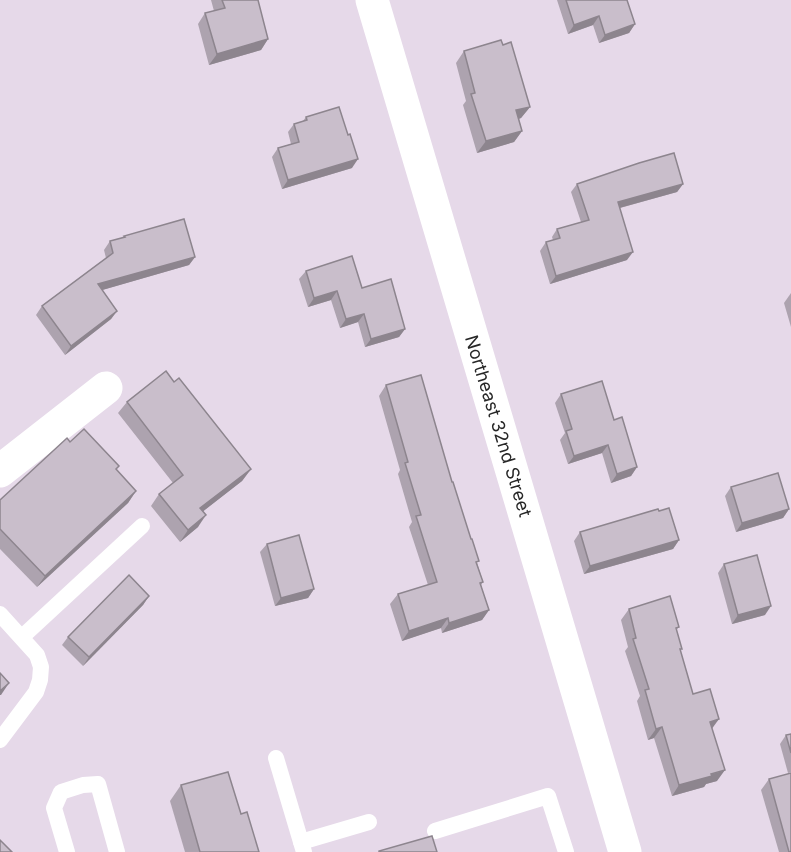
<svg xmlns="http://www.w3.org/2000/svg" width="791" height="852" font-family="Inter,sans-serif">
  <rect width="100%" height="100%" fill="#e6d9e9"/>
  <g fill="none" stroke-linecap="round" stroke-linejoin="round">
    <g stroke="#fff" stroke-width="16">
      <polyline points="0,614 37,655 41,667 40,680 36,692 0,740"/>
      <polyline points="22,637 142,526"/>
      <polyline points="276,758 304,852"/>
      <polyline points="435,831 548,796 566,852"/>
      <polyline points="301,842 369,822"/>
      <polyline points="67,852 54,808 61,792 83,785 98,784 117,852"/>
    </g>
    <g stroke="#fff" stroke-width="33">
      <polyline points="372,0 625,852"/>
      <polyline points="0,471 106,388"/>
    </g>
  </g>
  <g fill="#ada3af">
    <polygon points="211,0 258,0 268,39 261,50 209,65 198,24 205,13 214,11"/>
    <polygon points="557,0 627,0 635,24 629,33 599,43 593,25 568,34"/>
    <polygon points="503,45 530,107 521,118 519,119 522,131 514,142 477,153 463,105 466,101 456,63 464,51"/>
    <polygon points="306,117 352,168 282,189 272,157 278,148 291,144 288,132 294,124 303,121"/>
    <polygon points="577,184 683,184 677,192 620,208 627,260 550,284 540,251 546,242 553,240 552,237 557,229 581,222 571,192"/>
    <polygon points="124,236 195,257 189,265 102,290 117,311 111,319 65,355 36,315 42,306 106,258 104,250 110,241 123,238"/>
    <polygon points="306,271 362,288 405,329 399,337 365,347 358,322 340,328 331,300 308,307 299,279"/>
    <polygon points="791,293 791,327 784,303"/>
    <polygon points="174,382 251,469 242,481 203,511 198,527 180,542 151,506 159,494 173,483 118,413 127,402"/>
    <polygon points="386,385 452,482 483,582 481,585 489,610 482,620 442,633 441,628 402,641 390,604 398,594 428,585 409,527 412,522 398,474 400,470 379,396"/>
    <polygon points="561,394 614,420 637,467 631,476 611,483 602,453 568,464 560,440 565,433 555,403"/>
    <polygon points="70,442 116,469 136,491 128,503 37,587 0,549 0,500"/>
    <polygon points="731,487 789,509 783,518 736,532 725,496"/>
    <polygon points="659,511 679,540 673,549 584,574 574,541 580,532"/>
    <polygon points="267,544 314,589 308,598 275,606 260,552"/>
    <polygon points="724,564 765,615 732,624 718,573"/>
    <polygon points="149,596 143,605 83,666 62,645 68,637"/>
    <polygon points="629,609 679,627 676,630 680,651 693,694 712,728 717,781 706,784 704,787 672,796 654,738 648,740 637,701 640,696 625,651 628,647 621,620"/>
    <polygon points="791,734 791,772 788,773 780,744 786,735"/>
    <polygon points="769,779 791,852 779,852 761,790"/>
    <polygon points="181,785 241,814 259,852 185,852 170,801"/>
  </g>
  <g fill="#8d858e">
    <polygon points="599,16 593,25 568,34 574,25"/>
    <polygon points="635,24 629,33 599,43 605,35"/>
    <polygon points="268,39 261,50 209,65 217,54"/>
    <polygon points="530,107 521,118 508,122 516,110"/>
    <polygon points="522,131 514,142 477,153 486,141"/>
    <polygon points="358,159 352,168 282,189 288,180"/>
    <polygon points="683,184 677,192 612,210 618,202"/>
    <polygon points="633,252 627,260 550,284 556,276"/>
    <polygon points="195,257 189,265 92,293 98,284"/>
    <polygon points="337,291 331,300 308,307 314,298"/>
    <polygon points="117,311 111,319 65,355 71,346"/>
    <polygon points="364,314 358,322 340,328 346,319"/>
    <polygon points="405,329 399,337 365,347 371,339"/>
    <polygon points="608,445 602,453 568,464 574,456"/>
    <polygon points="637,467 631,476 611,483 617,474"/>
    <polygon points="251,469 242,481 192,520 200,508"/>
    <polygon points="136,491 128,503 37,587 45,576"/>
    <polygon points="789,509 783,518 736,532 742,523"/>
    <polygon points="206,515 198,527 180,542 188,530"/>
    <polygon points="679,540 673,549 584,574 590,566"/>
    <polygon points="314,589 308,598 275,606 281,598"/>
    <polygon points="149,596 143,605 83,666 89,657"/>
    <polygon points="771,606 765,615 732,624 738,615"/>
    <polygon points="489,610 482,620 442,633 449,623"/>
    <polygon points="448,618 441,628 402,641 409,631"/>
    <polygon points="9,683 1,695 0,695 0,691"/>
    <polygon points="719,719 711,730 710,722"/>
    <polygon points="662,727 654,738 648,740 656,729"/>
    <polygon points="725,770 717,781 706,784 704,787 672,796 679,785"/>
  </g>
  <g fill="#c9becb" stroke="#8d858e" stroke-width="1.5">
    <polygon points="222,0 258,0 268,39 217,54 205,13 225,8"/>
    <polygon points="566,0 627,0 635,24 605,35 599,16 574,25"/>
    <polygon points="501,40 503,45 511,42 530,107 516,110 522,131 486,141 471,94 475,93 464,51"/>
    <polygon points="339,107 348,135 350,134 358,159 288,180 278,148 299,142 294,124 307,120 306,117"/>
    <polygon points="674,153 683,184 618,202 633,252 556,276 546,242 560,238 557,229 589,220 577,184 639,163"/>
    <polygon points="184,219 195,257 98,284 117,311 71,346 42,306 113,253 110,241 125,237 124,236"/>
    <polygon points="352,256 362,288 391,279 405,329 371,339 364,314 346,319 337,291 314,298 306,271"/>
    <polygon points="166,371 174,382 179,378 251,469 200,508 206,515 188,530 159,494 183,475 127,402"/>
    <polygon points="421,375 452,482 453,482 471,539 472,539 479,561 476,562 483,582 480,583 489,610 449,623 448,618 409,631 398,594 437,582 416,516 421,515 405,463 408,462 386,385"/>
    <polygon points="602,381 614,420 622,417 637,467 617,474 608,445 574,456 566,431 572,429 561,394"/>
    <polygon points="84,429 119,466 116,469 136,491 45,576 0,529 0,500 67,438 70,442"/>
    <polygon points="778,473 789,509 742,523 731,487"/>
    <polygon points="669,508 679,540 590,566 580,532 658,509 659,511"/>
    <polygon points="299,535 314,589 281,598 267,544"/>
    <polygon points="757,555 771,606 738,615 724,564"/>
    <polygon points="129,575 149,596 89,657 68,637"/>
    <polygon points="670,596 679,627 676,628 682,649 680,649 693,694 710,689 719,719 710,722 725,770 711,774 712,776 679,785 662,727 656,729 645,690 649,689 633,639 636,638 629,609"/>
    <polygon points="0,673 9,683 0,691"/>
    <polygon points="791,734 791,753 786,735"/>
    <polygon points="228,772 241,814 247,812 259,852 200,852 181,785"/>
    <polygon points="791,773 791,852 789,852 769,779"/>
    <polygon points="432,836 437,852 379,852 379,851"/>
    <polygon points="0,840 12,852 0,852"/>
  </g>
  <g text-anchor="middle" stroke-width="5" stroke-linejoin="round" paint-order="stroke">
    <g font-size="18" fill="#272727" stroke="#fff">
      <text transform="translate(498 426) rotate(73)" y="6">Northeast 32nd Street</text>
    </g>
  </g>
</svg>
